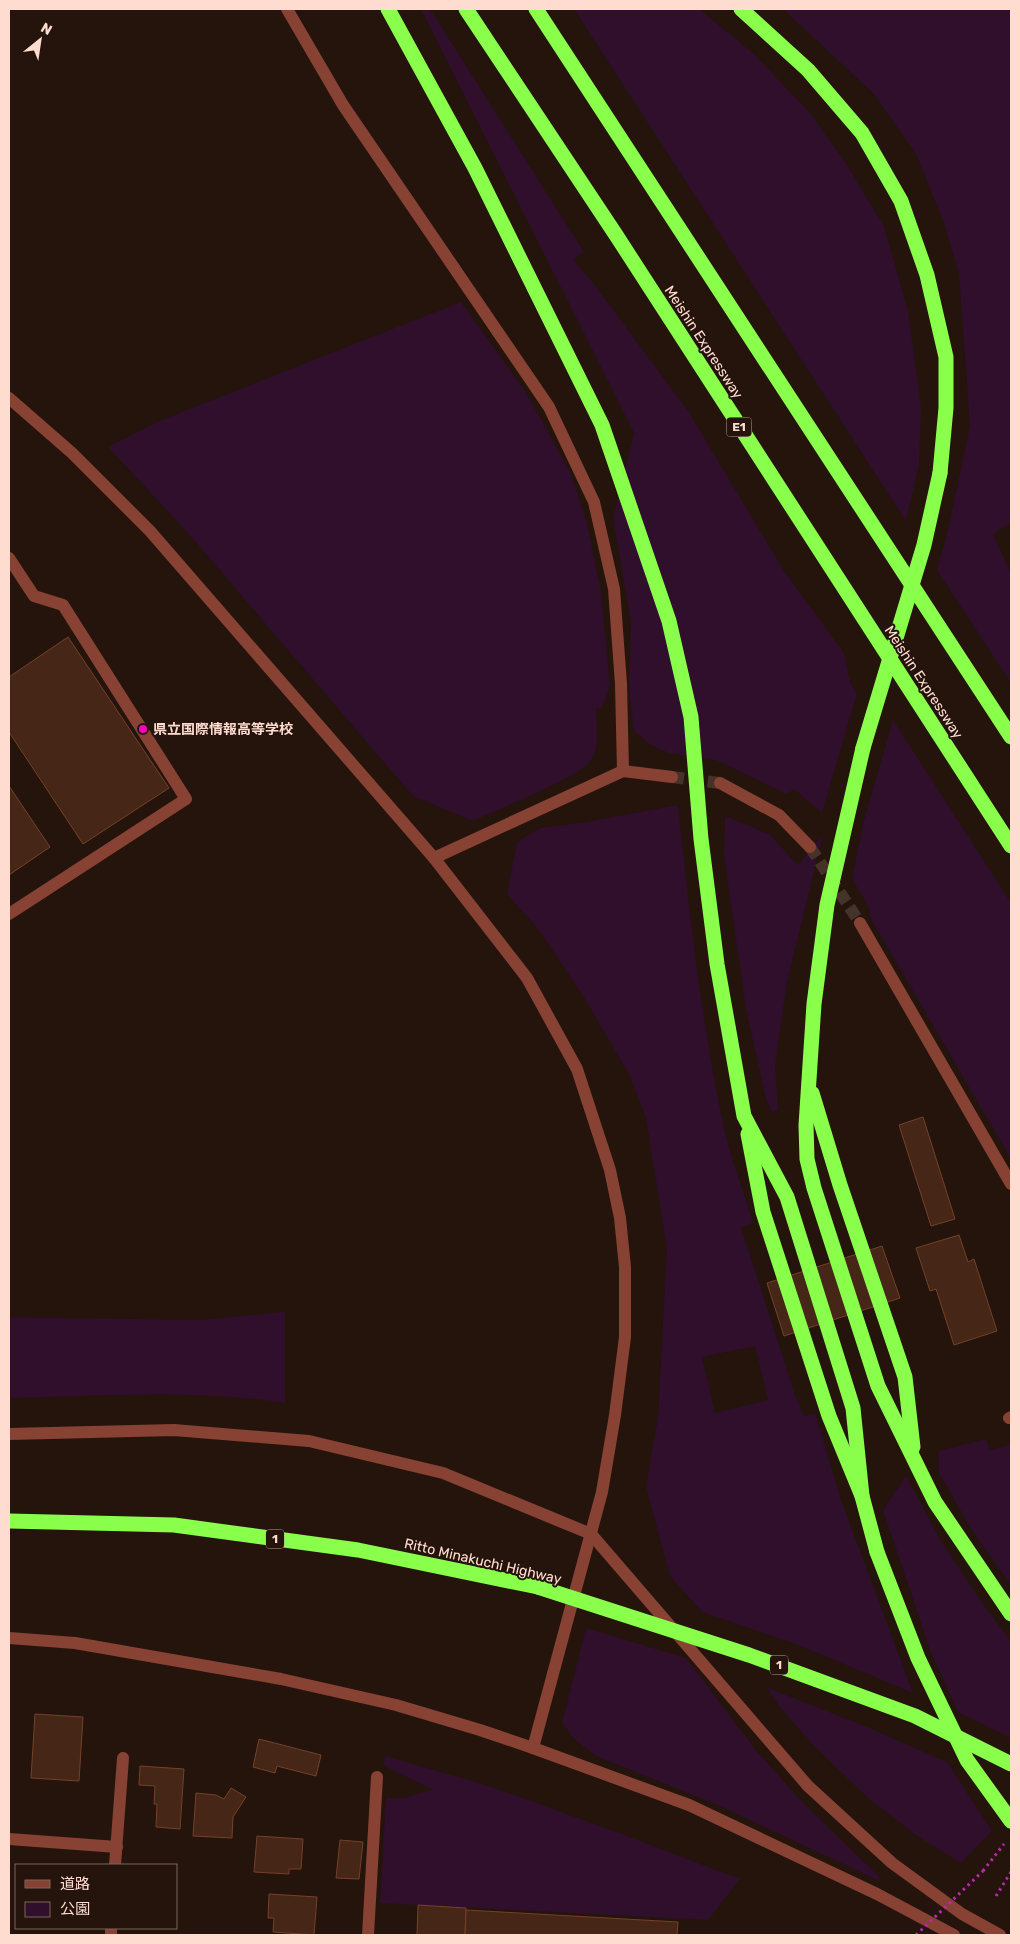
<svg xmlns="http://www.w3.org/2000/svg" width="1020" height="1944" font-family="Rubik,'Noto Sans JP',sans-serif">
  <rect width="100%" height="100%" fill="#24140c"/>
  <g fill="#2f0f2c" fill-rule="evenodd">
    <polygon points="421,9 430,9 584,252 573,260 594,284 688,411 784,571 844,653 850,682 857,693 822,813 794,789 787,794 716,760 669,753 651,745 634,731 629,690 631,623 613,518 634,433"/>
    <polygon points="574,9 699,9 753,53 810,113 845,162 884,226 908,311 921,406 919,465 906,521"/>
    <polygon points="783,9 1011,9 1011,522 993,534 1011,574 1011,683 937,570 948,530 970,426 959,274 943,220 916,154 874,94"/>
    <path d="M461 302 527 394 570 472 587 523 601 592 610 686 602 708H596C596 725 600 746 591 761 581 776 494 811 473 821L413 796 188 533 108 447 159 421Z"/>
    <polygon points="893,720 1011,903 1011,1159 871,919 868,905 852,879 864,820"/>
    <path d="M678 805C690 914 701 1025 725 1132 732 1162 744 1193 753 1223L741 1227 795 1395 804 1416 815 1413 840 1497 913 1693 796 1644 702 1612 670 1576 646 1487 658 1417 667 1249 646 1118 630 1076 582 994 539 930 507 894 517 842 540 828 581 823ZM755 1346 768 1400 715 1413 702 1357Z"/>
    <polygon points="725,816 769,834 798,865 823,834 787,982 775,1065 778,1110 772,1112 766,1099 746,1009 724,855"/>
    <path d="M285 1312V1403C195 1389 100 1396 9 1398V1317L198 1320Z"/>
    <polygon points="986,1439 990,1450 1011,1444 1011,1585 969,1526 939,1472 939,1451"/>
    <polygon points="906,1476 942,1543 982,1603 1011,1641 1011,1738 958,1712 930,1650 883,1510"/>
    <polygon points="586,1628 686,1658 755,1749 804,1804 882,1879 877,1880 718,1805 596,1756 573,1738 562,1723"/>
    <polygon points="766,1687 867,1727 947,1762 992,1831 961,1863 916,1835 869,1799 816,1748 780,1707"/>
    <polygon points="385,1756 489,1786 611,1830 740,1879 708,1920 380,1903 386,1798 403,1798 433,1790 384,1766"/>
  </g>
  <g fill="#462717" stroke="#744128">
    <polygon points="68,637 169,788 83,844 9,732 9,677"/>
    <polygon points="9,786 50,847 9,875"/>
    <polygon points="923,1117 955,1219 931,1226 899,1125"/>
    <polygon points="959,1235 968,1262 974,1259 997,1331 954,1345 936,1289 930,1291 916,1248"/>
    <polygon points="882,1246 900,1298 784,1336 767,1283"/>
    <polygon points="35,1714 83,1717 79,1781 31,1778"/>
    <polygon points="259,1739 321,1755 316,1776 277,1766 275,1773 253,1767"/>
    <polygon points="140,1766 184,1769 180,1829 156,1827 157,1804 154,1804 155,1786 139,1785"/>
    <polygon points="231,1788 246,1797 233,1817 232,1838 193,1836 196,1793 216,1795 224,1799"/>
    <polygon points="257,1836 303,1839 301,1869 289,1869 289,1874 254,1872"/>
    <polygon points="340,1840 363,1842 359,1879 336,1878"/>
    <polygon points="269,1894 317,1897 314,1935 273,1932 274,1918 268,1918"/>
    <polygon points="418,1905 466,1908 465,1935 417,1935"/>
    <polygon points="466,1910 678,1922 677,1935 465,1935"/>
  </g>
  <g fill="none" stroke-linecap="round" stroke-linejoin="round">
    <g stroke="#453229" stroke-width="12" stroke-dasharray="12 6" stroke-linecap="butt">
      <polyline points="672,777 720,783"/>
      <polyline points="810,847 860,923"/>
    </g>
    <g stroke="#bd26b2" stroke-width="3" stroke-dasharray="2.5 4" stroke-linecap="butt">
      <polyline points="983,1871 1004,1844"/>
      <polyline points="996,1896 1011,1872"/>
    </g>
    <g stroke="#874234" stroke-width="12">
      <polyline points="287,9 343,105 549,407 594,502 614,589 621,684 623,771"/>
      <polyline points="9,398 72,453 150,531 434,858 527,978 577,1069 610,1170 620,1218 625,1267 625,1337 615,1415 602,1492 533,1748"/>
      <polyline points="9,558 34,596 63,605 186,799 9,914"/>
      <polyline points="720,783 779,815 810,847"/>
      <polyline points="434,858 623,771 672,777"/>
      <polyline points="860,923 1011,1184"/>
      <polyline points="1009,1418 1011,1417"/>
      <polyline points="9,1434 174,1430 309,1441 443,1473 591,1534 808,1786 892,1863 962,1914 1000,1935"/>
      <polyline points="9,1638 75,1643 281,1679 396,1705 480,1730 533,1748 689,1805 877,1894 954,1935"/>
      <polyline points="9,1839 117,1847"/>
      <polyline points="115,1865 123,1758"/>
      <polyline points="111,1935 111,1928"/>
      <polyline points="368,1935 377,1777"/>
    </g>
    <g stroke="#89ff4b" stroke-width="15">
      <polyline points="388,9 475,168 602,425 669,621 691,717 701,839 717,964 744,1116 787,1197 853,1408 862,1496"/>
      <polyline points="466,9 616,235 1011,846"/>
      <polyline points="536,9 1011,737"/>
      <polyline points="741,9 808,70 862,133 901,201 927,275 946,357 946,408 940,473"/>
      <polyline points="863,748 827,905 814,1004 806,1125 807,1159 814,1188 878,1386 935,1502 1011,1614"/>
      <polyline points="812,1093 840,1185 905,1377 913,1447"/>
      <polyline points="748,1134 763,1212 829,1416 862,1496 877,1552"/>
      <polyline points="9,1521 174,1525 358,1550 538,1587"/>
    </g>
    <polyline stroke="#bd26b2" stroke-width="3" stroke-dasharray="2.5 4" stroke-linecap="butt" points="916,1935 983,1871"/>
    <g stroke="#89ff4b" stroke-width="15">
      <polyline points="863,748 924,545 940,473"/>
      <polyline points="877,1552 918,1658 967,1760 1011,1821"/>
      <polyline points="538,1587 749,1655 915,1716 1011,1764"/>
    </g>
  </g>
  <circle fill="#fb00c0" stroke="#24140c" stroke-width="2" cx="143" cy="729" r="5"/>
  <g text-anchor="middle" stroke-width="4" stroke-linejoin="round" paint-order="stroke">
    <g fill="#24140c" stroke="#bd9f95" stroke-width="1">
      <rect x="726.5" y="417.5" width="25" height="19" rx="4"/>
      <rect x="266" y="1529.5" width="18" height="19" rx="4"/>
      <rect x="770" y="1655.5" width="18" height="19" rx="4"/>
    </g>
    <g font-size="12" font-weight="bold" fill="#ffdbd0">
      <text x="739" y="431">E1</text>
      <text x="275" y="1543">1</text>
      <text x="779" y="1669">1</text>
    </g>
    <g font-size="14" fill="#ffdbd0" stroke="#24140c">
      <text transform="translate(704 342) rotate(57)" y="5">Meishin Expressway</text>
      <text transform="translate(924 682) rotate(57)" y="5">Meishin Expressway</text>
      <text transform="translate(483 1561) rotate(13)" y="5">Ritto Minakuchi Highway</text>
    </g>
    <g font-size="14" font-weight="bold" fill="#ffdbd0" stroke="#24140c" text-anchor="start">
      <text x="153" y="734">県立国際情報高等学校</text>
    </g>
  </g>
  <rect width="1020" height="1944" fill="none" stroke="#ffdbd0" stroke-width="20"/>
  <rect x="15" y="1864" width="162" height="65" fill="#24140c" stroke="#7c645a"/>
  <rect x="25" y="1880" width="25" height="8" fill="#874234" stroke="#7c645a"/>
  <text x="60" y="1889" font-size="15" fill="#ffdbd0">道路</text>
  <rect x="25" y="1902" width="25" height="15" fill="#2f0f2c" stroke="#7c645a"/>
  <text x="60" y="1914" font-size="15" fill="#ffdbd0">公園</text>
  <g transform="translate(40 40) rotate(30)" stroke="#24140c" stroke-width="4" paint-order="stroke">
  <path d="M0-4L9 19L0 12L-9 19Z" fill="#ffdbd0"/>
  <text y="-8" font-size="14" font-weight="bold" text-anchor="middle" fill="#ffdbd0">N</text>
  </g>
</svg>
